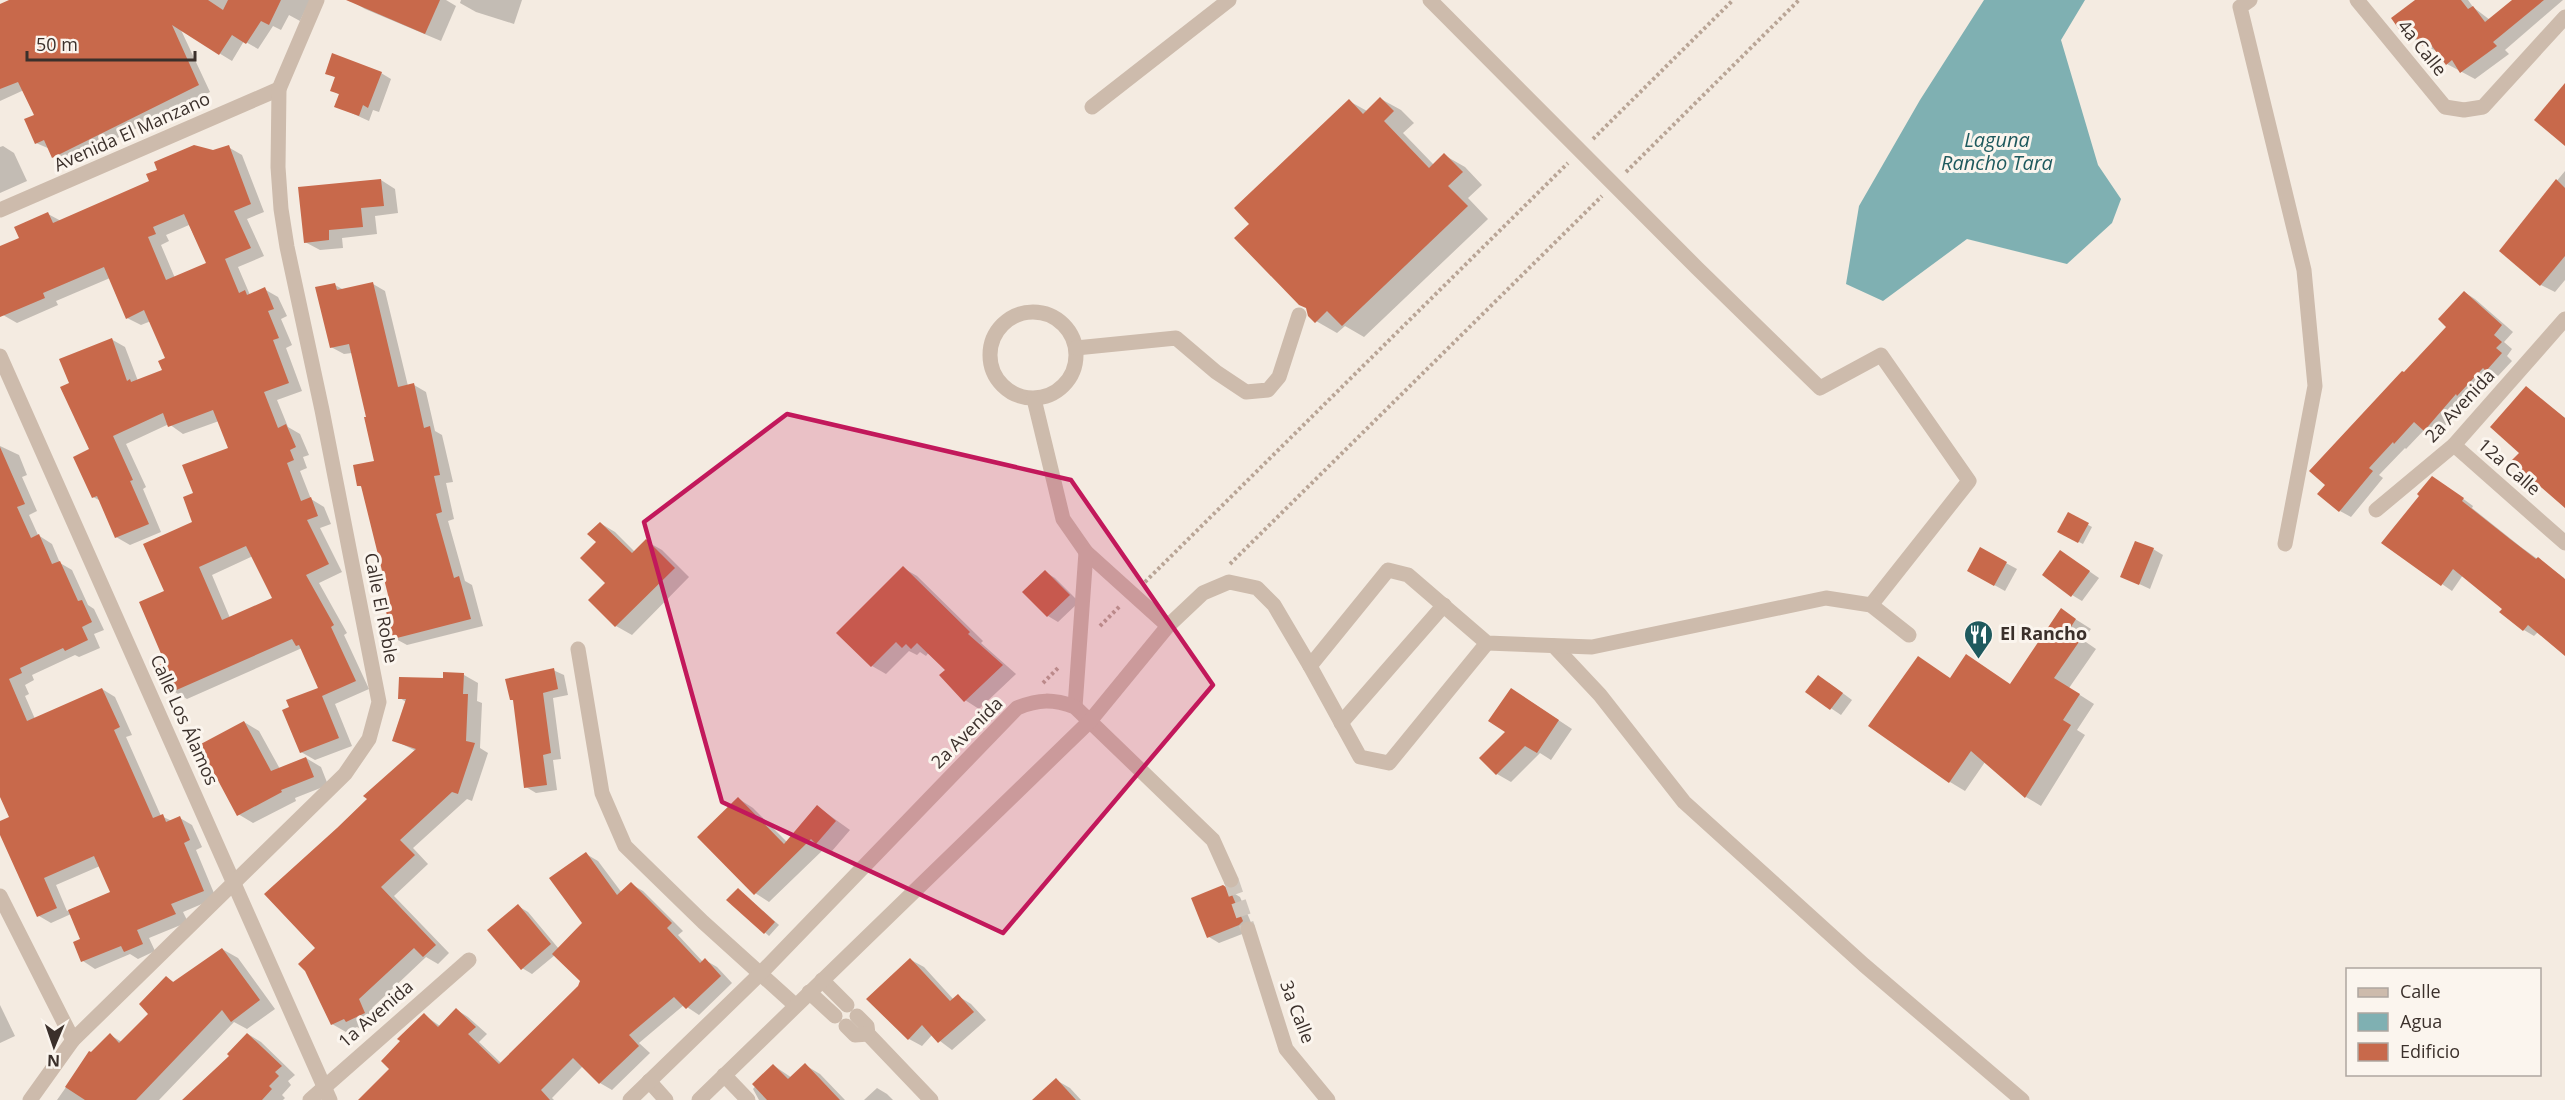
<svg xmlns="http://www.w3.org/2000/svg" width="2565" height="1100" font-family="'Open Sans',sans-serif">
  <rect width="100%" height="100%" fill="#f4ebe1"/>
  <polygon fill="#7fb0b2" points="1984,0 2085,0 2061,40 2098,165 2121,199 2112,223 2067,264 1967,239 1883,301 1846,284 1859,206 1920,100"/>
  <g fill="#0003" fill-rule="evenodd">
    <polygon points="13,0 310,0 300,21 289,15 281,30 273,26 258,49 244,41 232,61 181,30 210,92 65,164 54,157 50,149 36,143 36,116 24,90 0,101 0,6"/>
    <polygon points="350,0 446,0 456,6 441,41 365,9"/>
    <polygon points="461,0 522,0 514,24 476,12 460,3"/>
    <polygon points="2427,0 2468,0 2473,7 2490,20 2513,0 2563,0 2505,50 2509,54 2475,79 2447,64 2438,52 2404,34"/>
    <polygon points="327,73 381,73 391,79 379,112 373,110 369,121 336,106 340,95 331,90 336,78"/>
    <polygon points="1381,99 1401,110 1414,123 1403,133 1434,165 1444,155 1465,167 1482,185 1468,198 1488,219 1364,337 1345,326 1337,333 1316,321 1251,224 1349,101 1367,111"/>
    <polygon points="3,146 14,153 27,181 0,193 0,147"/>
    <path d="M228 147 242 155 264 212 247 219 264 256 238 267 250 295 264 289 278 297 287 316 281 319 292 345 286 348 302 391 277 400 288 427 300 434 309 455 303 457 307 468 300 471 311 499 324 507 331 524 320 528 342 572 319 583 347 633 344 635 369 689 335 704 352 746 315 760 301 752 320 688 302 648 187 699 173 691 167 663 166 592 194 523 195 494 230 449 219 421 183 434 169 424 126 444 146 487 143 489 161 532 130 545 116 537 101 501 93 497 91 450 111 339 125 347 138 381 164 371 167 359 151 321 141 325 127 318 110 278 56 301 58 305 17 323 3 315 0 308V247L21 239 48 214 61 221 151 182 213 152ZM189 225 208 264 175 278 161 245 169 241 166 235ZM253 556 274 599 230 618 212 575Z"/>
    <polygon points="2565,171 2565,280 2555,292 2541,285 2522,223"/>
    <polygon points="381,180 395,189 398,213 375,216 377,234 342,238 343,248 320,250 305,242"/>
    <polygon points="373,284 385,291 408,386 414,385 426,392 435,431 442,435 453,482 446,483 454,519 448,521 465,581 472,585 483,626 407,645 394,638 389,596 363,488 359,485 375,462 368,418 352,353 344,354 331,347 335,285 344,290"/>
    <polygon points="2464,292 2475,299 2513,332 2504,342 2512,349 2507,356 2512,361 2498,376 2494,374 2469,401 2467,400 2436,436 2425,429 2406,449 2405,448 2379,475 2383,478 2351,517 2340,511 2404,374 2448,327"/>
    <polygon points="2526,388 2565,418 2565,508 2521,453"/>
    <path d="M0 446 19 455 27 475 22 477 37 511 29 515 38 535 52 544 60 563 72 570 88 605 94 609 104 630 94 634 100 648 79 657 75 655 32 675 34 680 25 685 29 694 25 696 35 719 102 689 115 697 132 735 126 737 161 816 172 821 180 818 192 825 202 847 196 850 216 898 183 912 188 922 149 938 155 951 138 959 130 954 95 969 83 961 82 939 71 914 51 923 39 916 0 832V823L11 818 0 796ZM100 866 112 892 67 911 56 885Z"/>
    <polygon points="2443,484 2473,506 2472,508 2521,547 2564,578 2560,583 2565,588 2565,653 2538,632 2534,636 2524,630 2504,609 2463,575 2452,591 2442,584"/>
    <polygon points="2068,514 2092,527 2083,544 2059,532"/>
    <polygon points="600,523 615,532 635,552 646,541 662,550 689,577 632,635 616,626 590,600 607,583 598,542"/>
    <polygon points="1980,549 2017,569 2005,591 1969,571"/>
    <polygon points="2153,549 2163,555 2150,589 2122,576"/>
    <polygon points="2070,558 2099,578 2082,601 2072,595"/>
    <polygon points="903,568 917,576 983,641 981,643 1016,674 979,709 965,700 947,670 929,652 926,656 920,652 917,655 909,651 886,674 872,666"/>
    <polygon points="1045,572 1055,578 1079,602 1058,622 1048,616"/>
    <polygon points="2061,610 2091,629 2083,640 2096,649 2069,688 2094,704 2077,730 2085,735 2041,806 2026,797 1985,762 1965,791 1950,782 1918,658 1951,679 2011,685"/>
    <polygon points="553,670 564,675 568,695 553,698 561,759 553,760 557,790 536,793 526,787 514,701 511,699"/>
    <polygon points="464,675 478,683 477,701 482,703 480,748 488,753 472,801 467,799 413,848 428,864 394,896 449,953 438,964 426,957 372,1008 378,1021 361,1029 357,1027 346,1032 332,1024 317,948 338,829 416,751 394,740 406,702 400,698 444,680"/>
    <polygon points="1829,683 1852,700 1841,715 1807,692"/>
    <polygon points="1525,698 1572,729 1551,760 1540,753 1511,782 1497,774 1481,758 1507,732"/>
    <polygon points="244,722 259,731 280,769 306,758 321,767 328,785 295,798 296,801 253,823 238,814"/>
    <polygon points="739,799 753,808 787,842 818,807 850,830 832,851 825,848 769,902 755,893"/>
    <polygon points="586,854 598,861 622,893 631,884 643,891 683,931 678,935 703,962 705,960 717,967 732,983 699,1015 684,1005 639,1043 650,1053 612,1090 600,1083 583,1066 552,1098 554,1100 360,1100 391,1069 424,1015 440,1026 457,1010 468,1017 487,1034 479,1042 501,1063 579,987 582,981 555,955 532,974 522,968 518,906 528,912 559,949 584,923"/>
    <polygon points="1222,886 1240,897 1253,927 1250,931 1219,943 1209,937"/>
    <polygon points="743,893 779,925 769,936 729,900"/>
    <polygon points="222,949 238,958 275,1009 247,1029 234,1022 159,1100 57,1100 90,1053 92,1054 110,1035 122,1042 151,1014 167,978 175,983"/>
    <polygon points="911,960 924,967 954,1000 958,996 971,1004 986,1020 952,1050 932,1035 922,1046 909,1039"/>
    <polygon points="0,1005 15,1036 0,1043"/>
    <polygon points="248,1034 261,1042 295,1075 288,1081 291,1085 282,1095 285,1098 283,1100 185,1100 231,1056"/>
    <polygon points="773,1065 792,1078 805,1065 820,1074 845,1100 759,1100 753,1089"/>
    <polygon points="1056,1080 1070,1088 1081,1100 1052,1100"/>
    <polygon points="877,1088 887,1094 893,1100 864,1100"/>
  </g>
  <g fill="#c8694b" fill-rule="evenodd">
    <polygon points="9,0 208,0 223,10 228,0 281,0 269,25 261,21 246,44 232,35 219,55 172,25 199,85 52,158 44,140 35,144 24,119 34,115 18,82 0,89 0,4"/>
    <polygon points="346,0 440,0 425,34"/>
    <polygon points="2415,0 2461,0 2468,9 2473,6 2485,22 2512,0 2544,0 2493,42 2497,46 2460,73 2452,60 2446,65 2429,42 2422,46 2410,30 2403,35 2391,18"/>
    <polygon points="332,53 382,72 368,108 363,105 359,116 334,107 339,94 330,91 335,77 325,74"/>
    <polygon points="2565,83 2565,146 2534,120"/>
    <polygon points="1380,97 1394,111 1384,121 1429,168 1444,153 1463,172 1448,186 1468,206 1342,326 1327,311 1315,323 1308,316 1306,308 1299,305 1234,238 1249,224 1234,208 1349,99 1363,114"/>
    <path d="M194 145 213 150 229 145 251 204 234 211 251 248 225 259 239 293 245 290 247 295 265 287 274 309 268 311 279 338 273 340 289 383 264 392 278 428 286 424 296 447 290 450 294 460 287 463 301 501 311 497 318 516 307 520 329 564 306 575 334 625 331 627 356 681 322 696 339 738 300 753 282 710 289 707 286 700 318 688 299 645 296 646 292 639 172 692 159 665 165 663 139 602 164 591 143 544 192 522 183 497 193 493 182 465 228 448 213 410 168 427 163 413 113 436 133 480 130 481 149 524 115 538 97 496 92 498 73 457 89 449 60 387 69 383 59 359 112 338 127 381 130 379 131 382 162 370 158 361 165 358 144 310 126 319 104 267 43 293 45 298 0 317V246L19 238 14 227 48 212 53 223 149 181 146 174 157 170 154 162ZM184 214 206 263 166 280 148 237 156 234 153 227ZM246 546 272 598 222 620 199 567Z"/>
    <polygon points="381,179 384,206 361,208 363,227 329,230 329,240 304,243 298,187"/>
    <polygon points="2556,179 2565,188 2565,256 2540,286 2499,251"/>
    <polygon points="373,282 398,387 414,383 424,428 430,426 440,475 434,476 442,512 436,514 454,578 459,576 471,619 393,639 382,596 388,595 361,486 357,486 353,465 374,461 364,417 366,417 349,344 330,348 315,287 335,283 337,290"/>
    <polygon points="2464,291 2502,325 2494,335 2502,342 2496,348 2502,353 2486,371 2483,368 2457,396 2456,394 2424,431 2414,422 2394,444 2393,442 2369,468 2373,471 2339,512 2317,494 2325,485 2309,471 2402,371 2404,372 2446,327 2438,319"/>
    <polygon points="2526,386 2565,418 2565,508 2511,461 2519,453 2490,427"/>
    <polygon points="0,447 25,504 17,507 31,538 39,534 52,564 60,561 78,601 82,600 92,622 82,627 88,640 65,651 63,648 20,668 22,673 9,679 27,721 102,688 120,727 114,730 153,818 163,814 166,822 180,816 190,840 184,843 204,891 171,904 176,914 137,930 143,944 124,952 121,946 81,962 73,942 80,939 68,910 110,892 94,856 44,878 57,908 37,917 0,835 0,821 9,817 0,797"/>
    <polygon points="2432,476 2464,498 2462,501 2510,539 2536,559 2538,557 2565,579 2565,656 2528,625 2523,631 2499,612 2502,609 2453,569 2441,586 2381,543 2419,496 2417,494"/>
    <polygon points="2068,512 2089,523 2078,543 2057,532"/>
    <polygon points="600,522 632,553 646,539 675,568 615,627 588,600 605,583 580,558 596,542 587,534"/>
    <polygon points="2135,541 2154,548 2139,585 2120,577"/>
    <polygon points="1980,547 2007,562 1994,586 1967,571"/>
    <polygon points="2060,550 2090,571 2071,597 2042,575"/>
    <polygon points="903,566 970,632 968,634 1003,665 964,702 939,675 945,670 917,643 911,649 906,644 902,648 896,642 871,667 836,633"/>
    <polygon points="1045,570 1070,595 1047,617 1022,592"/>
    <polygon points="2061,608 2076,619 2069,630 2081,639 2054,678 2080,694 2063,720 2071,725 2025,798 1971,751 1949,783 1868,726 1918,656 1950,678 1966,654 2010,684"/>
    <polygon points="554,668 558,689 543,693 551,753 543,755 547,785 524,788 513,700 510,700 505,679"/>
    <polygon points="443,672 464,673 463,694 468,694 466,741 475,743 458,794 452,792 400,840 415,855 381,887 436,945 423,957 414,948 359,999 365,1013 346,1022 344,1019 331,1025 305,971 298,964 315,948 264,894 337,828 367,799 363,796 416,749 392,741 406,699 398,699 399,677 443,678"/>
    <polygon points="1818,675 1843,693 1830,710 1805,692"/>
    <polygon points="1511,688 1559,720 1537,753 1525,746 1496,775 1479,758 1505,732 1488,721"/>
    <polygon points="244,721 271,771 306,757 314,777 281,790 282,792 237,816 199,745"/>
    <polygon points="738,797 784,844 817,805 836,821 816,844 811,839 754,895 697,837"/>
    <polygon points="586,852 617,895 631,882 672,923 667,928 700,963 705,958 721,976 686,1009 674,997 629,1035 639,1046 599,1084 573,1058 541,1090 550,1100 358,1100 389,1069 381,1061 400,1041 397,1039 424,1013 438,1027 456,1008 476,1027 468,1034 499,1064 578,986 580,981 552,954 582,923 549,878"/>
    <polygon points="1223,885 1230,890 1243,921 1239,925 1207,938 1191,898"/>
    <polygon points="738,888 775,922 764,934 726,900"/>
    <polygon points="518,904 551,944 521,970 487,930"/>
    <polygon points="222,948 260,1000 231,1022 222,1010 136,1100 85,1100 65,1087 89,1051 91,1052 110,1033 119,1043 148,1014 139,1004 166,976 173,982"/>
    <polygon points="910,958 950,1001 958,994 974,1012 938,1043 922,1025 908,1040 866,999"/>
    <polygon points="247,1033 282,1066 275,1072 279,1076 269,1086 272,1089 262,1100 182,1100 229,1056 227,1054"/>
    <polygon points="805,1063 840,1100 767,1100 752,1084 773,1064 788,1079"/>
    <polygon points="1056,1078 1076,1100 1032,1100"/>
  </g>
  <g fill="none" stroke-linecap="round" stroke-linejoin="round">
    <polyline stroke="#cfc6bd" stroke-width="15" stroke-dasharray="15 8" stroke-linecap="butt" points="1231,880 1248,929"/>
    <g stroke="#b9a596" stroke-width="4" stroke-dasharray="3 3" stroke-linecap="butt">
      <polyline points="1593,139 1733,0"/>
      <polyline points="1626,172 1799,0"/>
      <polyline points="1230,564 1602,196"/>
      <polyline points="1145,582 1568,163"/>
      <polyline points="1100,626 1120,606"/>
      <polyline points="1043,683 1059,667"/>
    </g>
    <g stroke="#cdbbac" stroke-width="15">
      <polyline points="1430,0 1697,268 1820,388 1881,355 1969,481 1871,605"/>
      <polyline points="2250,0 2240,7 2304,270 2315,386 2285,544"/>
      <polyline points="2357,0 2445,107 2464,110 2483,107 2565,17"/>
      <polyline points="1092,107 1229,0"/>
      <polyline points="0,210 279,89"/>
      <circle cx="1033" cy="355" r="43"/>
      <polyline points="1076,348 1176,338 1216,372 1246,392 1268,390 1279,377 1299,315"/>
      <polyline points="0,356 330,1100"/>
      <polyline points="1034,399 1063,519 1086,552 1168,626"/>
      <polyline points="2454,445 2565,543"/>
      <polyline points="2376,510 2454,445 2565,319"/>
      <polyline points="1554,646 1600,695 1684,802 1864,965 2022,1100"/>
      <polyline points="578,649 602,793 625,846 703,922 795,1005"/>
      <polyline points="1310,666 1360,757 1389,763 1487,643"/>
      <polyline points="1075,707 1086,552"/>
      <polyline points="1341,723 1444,605"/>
      <polyline points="0,896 73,1040"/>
      <polyline points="1248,929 1286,1049 1328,1100"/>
      <polyline points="822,980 847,1005"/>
      <polyline points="809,992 835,1016"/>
      <polyline points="857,1016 867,1026 868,1034 931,1100"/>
      <polyline points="846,1026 855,1035 868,1034"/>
      <polyline points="724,1075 748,1100"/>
      <polyline points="649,1081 666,1100"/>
      <polyline points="30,1100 73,1040 345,774 369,739 379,702 322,410 287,247 281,209 278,167 279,89 317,0"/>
      <polyline points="310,1100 469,960"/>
      <path d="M630 1100 760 974 1017 708C1039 699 1053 699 1075 707L1213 840 1231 880"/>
      <polyline points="699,1100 1090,721 1168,626 1203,593 1229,582 1257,588 1274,605 1310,666 1388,570 1408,575 1487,643 1592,647 1826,598 1871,605 1909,635"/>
    </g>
  </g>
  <path fill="#c2185b" fill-opacity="0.2" stroke="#c2185b" stroke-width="4.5" stroke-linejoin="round" d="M787 414 1071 480 1213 685 1003 933 722 802 644 522Z"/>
  <defs>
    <symbol id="restaurant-pin" viewBox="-11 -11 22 30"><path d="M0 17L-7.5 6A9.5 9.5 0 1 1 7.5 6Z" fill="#1f5a5e" stroke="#fbf5ee"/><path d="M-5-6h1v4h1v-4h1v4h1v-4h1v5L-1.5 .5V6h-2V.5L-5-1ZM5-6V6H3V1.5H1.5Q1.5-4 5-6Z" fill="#fff"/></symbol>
  </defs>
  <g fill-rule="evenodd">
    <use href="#restaurant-pin" x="1962" y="618" width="33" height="45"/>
  </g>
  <g text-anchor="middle" stroke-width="6" stroke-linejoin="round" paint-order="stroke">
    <g font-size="18" fill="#3b302b" stroke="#fbf5ee">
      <text transform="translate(2422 48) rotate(51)" y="6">4a Calle</text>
      <text transform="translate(132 132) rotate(-24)" y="6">Avenida El Manzano</text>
      <text transform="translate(2460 406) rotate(-47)" y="6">2a Avenida</text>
      <text transform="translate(2509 467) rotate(41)" y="6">12a Calle</text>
      <text transform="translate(381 608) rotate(79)" y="6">Calle El Roble</text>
      <text transform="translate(184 720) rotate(66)" y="6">Calle Los Álamos</text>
      <text transform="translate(967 733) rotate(-45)" y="6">2a Avenida</text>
      <text transform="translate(1297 1012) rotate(69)" y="6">3a Calle</text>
      <text transform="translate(376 1014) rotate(-41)" y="6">1a Avenida</text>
    </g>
    <g font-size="18" font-weight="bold" fill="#3b302b" stroke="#fbf5ee" text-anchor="start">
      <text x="2000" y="640">El Rancho</text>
    </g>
    <g font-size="20" font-style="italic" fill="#1f5a5e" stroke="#fbf5ee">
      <text x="1997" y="147">Laguna<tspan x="1997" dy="23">Rancho Tara</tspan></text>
    </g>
  </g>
  <rect x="2346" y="968" width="195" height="108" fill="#fbf5ee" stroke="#aea6a0" stroke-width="1.5"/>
  <rect x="2358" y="988" width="30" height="9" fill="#cdbbac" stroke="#aea6a0" stroke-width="1.5"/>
  <text x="2400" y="998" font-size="18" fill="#3b302b">Calle</text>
  <rect x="2358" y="1013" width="30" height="18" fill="#7fb0b2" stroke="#aea6a0" stroke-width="1.5"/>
  <text x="2400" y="1028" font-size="18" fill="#3b302b">Agua</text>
  <rect x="2358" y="1043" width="30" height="18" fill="#c8694b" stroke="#aea6a0" stroke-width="1.5"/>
  <text x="2400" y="1058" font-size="18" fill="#3b302b">Edificio</text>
  <g transform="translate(54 1046) rotate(182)" stroke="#fbf5ee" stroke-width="4.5" paint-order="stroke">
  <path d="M0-4.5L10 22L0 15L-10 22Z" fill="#3b302b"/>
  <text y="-9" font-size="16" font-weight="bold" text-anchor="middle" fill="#3b302b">N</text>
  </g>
  <path d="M27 51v9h168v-9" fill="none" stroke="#3b302b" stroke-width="3"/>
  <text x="36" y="51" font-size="18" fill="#3b302b" stroke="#fbf5ee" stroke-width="4.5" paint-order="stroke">50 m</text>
</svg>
